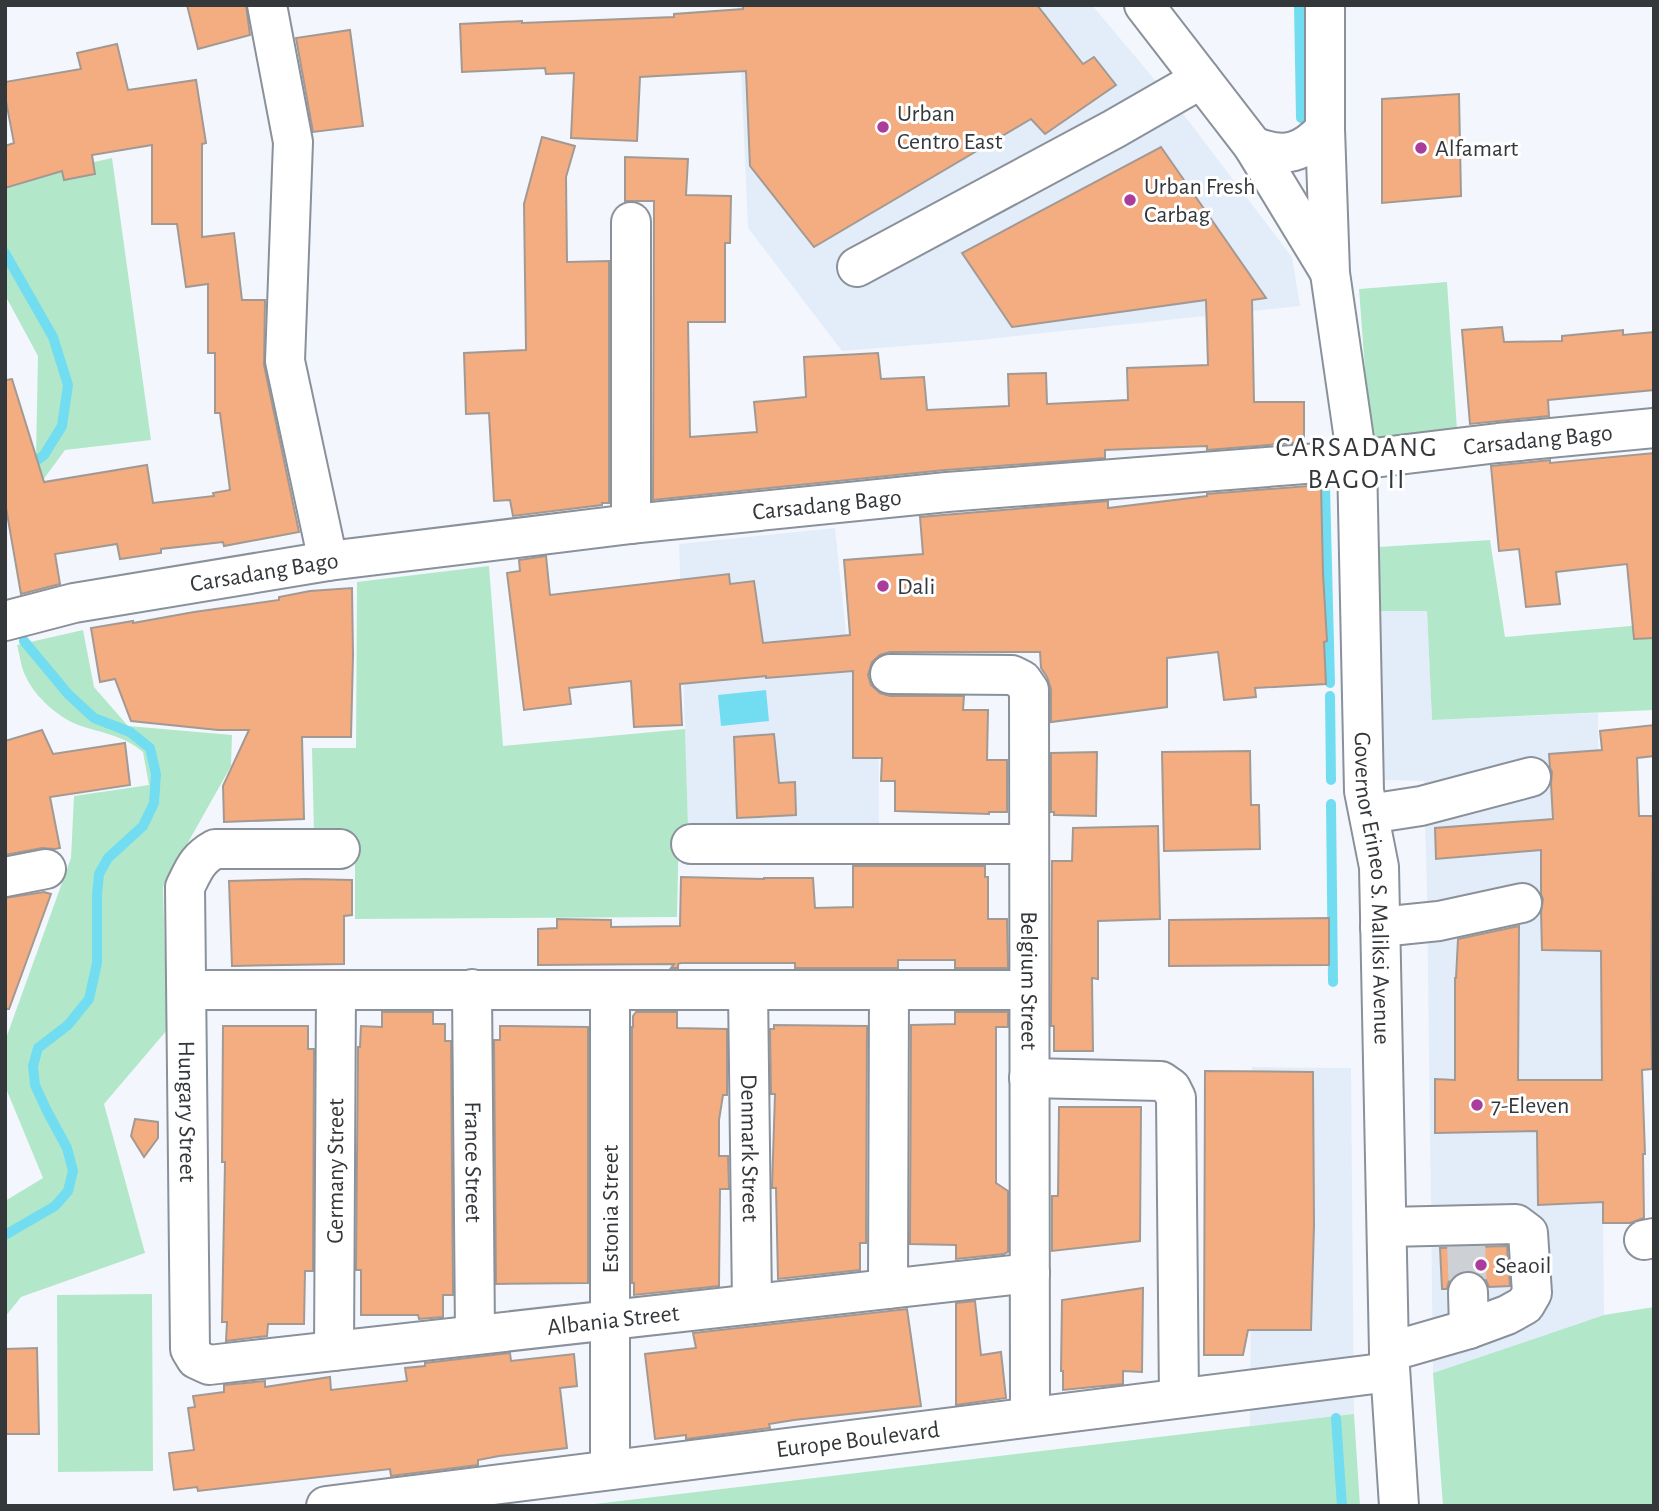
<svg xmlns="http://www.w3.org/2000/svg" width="1659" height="1511" font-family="'Alegreya Sans',sans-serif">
  <rect width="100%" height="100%" fill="#f3f7fd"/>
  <g fill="#e3edf9">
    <polygon points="738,5 1092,5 1181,111 1292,257 1300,306 979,340 842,351 748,228"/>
    <polygon points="1010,509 1016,653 878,661 879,826 688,826 679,544 835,528 848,652 927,647 920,520"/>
    <polygon points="1379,611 1427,611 1432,720 1598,713 1604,1315 1433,1373 1427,896 1424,781 1382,780"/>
    <polygon points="1252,1067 1351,1068 1354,1414 1250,1426"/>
  </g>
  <g fill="#b2e8c9">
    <polygon points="112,158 151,440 65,450 40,484 5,504 5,465 36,457 38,356 5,295 5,173 10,181"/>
    <polygon points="1447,282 1457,429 1370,438 1359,289"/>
    <polygon points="1490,540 1505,637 1654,624 1654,710 1432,720 1427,611 1379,611 1378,547"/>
    <polygon points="489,566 503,746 685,729 688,826 679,826 677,917 355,919 355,835 314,834 312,748 356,748 357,582"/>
    <path d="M83 630 94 687 128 726 232 735 231 766 163 887 167 1030 104 1104 145 1253 21 1297 5 1317V1201L43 1178 5 1086V1041L71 858 74 796 149 785 143 752C121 734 104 734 78 725 58 717 35 697 26 677 21 668 20 656 17 645Z"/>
    <polygon points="152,1294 153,1471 58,1472 57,1295"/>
    <polygon points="1654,1307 1654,1506 1443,1506 1433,1373 1604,1315"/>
    <polygon points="1354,1414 1360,1506 578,1506 1353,1414"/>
  </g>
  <polygon fill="#72ddf0" points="766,690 769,721 721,726 718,695"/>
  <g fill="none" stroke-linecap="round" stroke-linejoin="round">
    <g stroke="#72ddf0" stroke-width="10">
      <polyline points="1299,5 1301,118"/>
      <polyline points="5,253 53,337 68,385 62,426 44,455 28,467"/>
      <polyline points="1325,487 1330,683"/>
      <polyline points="1330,696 1331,780"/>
      <polyline points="1331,804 1333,982"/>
      <polyline points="5,1235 55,1206 68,1191 73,1171 67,1148 47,1111 35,1085 33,1066 38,1048 68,1025 89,999 97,963 97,895 99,874 108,858 143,826 154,803 156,774 150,748 130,732 94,718 68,694 24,641"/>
      <polyline points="1336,1418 1342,1506"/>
    </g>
  </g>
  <g fill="#f4ad81" stroke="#a39993" stroke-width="2">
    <polygon points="187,5 246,5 250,35 198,49"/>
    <polygon points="743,5 1037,5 1083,64 1094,57 1116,85 1045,134 1031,119 814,247 750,166 746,71 640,77 637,141 571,138 574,73 546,74 545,68 462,72 460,24 522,21 522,23 674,17 674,14 743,9"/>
    <polygon points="350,30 363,126 313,132 296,38"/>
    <polygon points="117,44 128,90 196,80 206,143 202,144 202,237 234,233 242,300 265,300 264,365 299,532 224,546 223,542 161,549 161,553 120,559 117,544 55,554 60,584 21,594 5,502 5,380 12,379 44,482 147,465 153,503 214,496 213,493 230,490 220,413 215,413 215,353 208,353 208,284 186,287 177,224 152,224 152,145 92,155 95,174 64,180 62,171 5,188 5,146 14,143 5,96 5,82 81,69 77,53"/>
    <polygon points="1459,94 1461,196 1382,203 1382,99"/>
    <polygon points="542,137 575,146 566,177 567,262 609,261 609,503 602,503 602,505 513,516 510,500 494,501 489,413 466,414 464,353 526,350 524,204"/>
    <polygon points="1161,147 1266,298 1252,300 1254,402 1304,402 1304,442 1207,450 1207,446 1105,450 1105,458 945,470 653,500 654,201 625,201 625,157 688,159 686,195 731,196 730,243 725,243 725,322 688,322 690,437 757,432 754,402 806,397 804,357 878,353 881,379 924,377 927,410 1009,406 1008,374 1046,373 1047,404 1128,400 1127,368 1208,365 1206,300 1012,327 962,253"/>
    <polygon points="1502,327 1504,342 1562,341 1562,336 1623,330 1623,335 1654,332 1654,390 1548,400 1549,416 1470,424 1462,330"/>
    <polygon points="1654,453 1654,638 1634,639 1627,564 1556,572 1560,604 1526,607 1519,549 1499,551 1491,466 1550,460 1550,463"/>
    <polygon points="1321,485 1323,574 1327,641 1324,642 1326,684 1255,688 1256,697 1224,700 1218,652 1167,658 1167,707 1051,722 1051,689 1047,677 1041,668 1040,652 890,652 880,655 872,662 868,675 871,685 880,693 890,696 964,696 963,710 988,710 987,760 1007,760 1007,812 989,812 989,814 895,811 895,781 881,781 882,758 853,758 853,671 766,678 766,676 680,684 682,725 634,727 631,681 569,688 571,704 524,710 507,573 520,571 519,560 546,556 550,595 729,574 730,584 754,581 763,643 850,635 844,560 923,554 920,517 1108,501 1108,508 1207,496 1207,494"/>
    <polygon points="352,588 353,655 351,737 302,737 304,819 224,822 223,786 249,730 218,730 131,721 115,679 100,682 91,628 133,621 133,623 194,612 279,600 279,597 310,591"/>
    <polygon points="1654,725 1654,756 1637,758 1639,816 1653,816 1651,987 1652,1069 1642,1070 1645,1154 1643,1154 1644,1218 1630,1223 1603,1223 1603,1202 1538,1205 1537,1131 1435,1133 1435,1079 1455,1080 1455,978 1456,978 1458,939 1519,926 1518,1080 1602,1080 1601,951 1542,950 1541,912 1543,899 1541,894 1541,850 1436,859 1435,828 1553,819 1551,784 1552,772 1550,768 1549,754 1602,750 1600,731"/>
    <polygon points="42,730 53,754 125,743 130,785 50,797 60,848 55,849 42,848 5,855 5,741"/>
    <polygon points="774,734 779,783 795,782 796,815 737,818 734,737"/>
    <polygon points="1250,751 1251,805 1259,805 1260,849 1164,851 1162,752"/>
    <polygon points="1097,752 1096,816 1054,815 1054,812 1051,812 1051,753"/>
    <polygon points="1158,826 1160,919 1098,921 1098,979 1092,978 1093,1051 1054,1051 1054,1026 1051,1026 1052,861 1072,861 1073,828"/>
    <polygon points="853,866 985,866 985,877 988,877 988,919 1007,919 1008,968 955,968 955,960 898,960 898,968 795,968 795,963 681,963 678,964 678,968 671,968 674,964 538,965 538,929 557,928 557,919 611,920 611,927 680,926 681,877 764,879 764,878 813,878 815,908 853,907"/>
    <polygon points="305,879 352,880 352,915 344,916 344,964 232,966 229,881"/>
    <polygon points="44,892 51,894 9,1009 5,1009 5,898"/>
    <polygon points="1329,918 1329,965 1169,966 1169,920"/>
    <polygon points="382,1012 433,1012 433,1024 445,1024 445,1041 451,1041 453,1295 443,1295 443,1317 419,1319 418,1315 361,1315 361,1270 356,1270 358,1047 360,1047 361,1026 382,1027"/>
    <polygon points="636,1012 677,1012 677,1028 727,1029 727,1095 723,1095 719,1120 719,1156 728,1156 729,1189 720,1189 719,1286 634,1295 634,1283 632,1283 632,1027 633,1027 633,1016"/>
    <polygon points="955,1012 1008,1012 1008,1027 996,1027 996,1183 1008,1191 1008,1252 1004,1254 956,1259 956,1245 910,1244 911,1025 955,1024"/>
    <polygon points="774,1025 867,1026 866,1243 860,1243 860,1270 778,1279 776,1188 772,1188 775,1094 771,1094 770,1029 774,1029"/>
    <polygon points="223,1026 308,1026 308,1049 314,1049 313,1271 305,1271 304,1324 268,1324 267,1336 226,1341 227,1322 222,1322 225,1162 222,1162"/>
    <polygon points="500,1026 588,1027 588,1283 496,1284 494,1040 500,1040"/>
    <polygon points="1205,1071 1313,1072 1314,1225 1311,1330 1248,1330 1243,1355 1204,1355"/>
    <polygon points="1059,1107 1141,1107 1140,1241 1052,1251 1052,1196 1058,1196"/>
    <polygon points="135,1119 158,1122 158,1138 144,1157 131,1136"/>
    <polygon points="1507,1246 1510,1286 1489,1287 1486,1280 1479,1273 1467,1270 1456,1274 1449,1281 1447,1289 1442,1289 1440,1248"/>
    <polygon points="1143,1288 1142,1372 1123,1371 1123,1384 1063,1390 1063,1371 1061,1371 1062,1300"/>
    <polygon points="975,1301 981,1355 1001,1352 1006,1398 956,1405 956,1303"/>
    <polygon points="907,1309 921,1406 794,1420 769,1424 770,1428 686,1439 686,1435 655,1439 645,1354 696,1348 693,1333"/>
    <polygon points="37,1348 39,1434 5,1434 5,1349"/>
    <polygon points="510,1353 511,1361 574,1354 577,1386 560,1388 567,1448 499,1456 478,1460 478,1465 391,1476 390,1469 198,1491 197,1487 174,1490 169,1453 194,1450 188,1408 195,1407 193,1396 224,1392 224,1385 265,1381 265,1387 330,1377 331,1390 407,1381 405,1368 425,1366 425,1363"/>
  </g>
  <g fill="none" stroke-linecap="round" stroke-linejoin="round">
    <polyline stroke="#cdd1d6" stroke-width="38" stroke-dasharray="38 19" stroke-linecap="butt" points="1466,1242 1468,1292"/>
    <defs>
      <g id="minor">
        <polyline points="267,5 293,142 285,361 328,561"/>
        <polyline points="631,222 631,524"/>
        <polyline points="857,267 1114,129 1201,79"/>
        <path id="s1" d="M5 621 74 603 328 561 631 524 947 492 1357 460 1498 443 1654 428"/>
        <path id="s2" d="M890 674 1012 675 1022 680 1029 690 1030 1417"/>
        <polyline points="1369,814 1421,806 1531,777"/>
        <polyline points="691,844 1028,844"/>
        <path id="s3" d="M340 849H215C197 859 194 869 185 887L190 1349 196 1359 209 1365 1030 1273"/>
        <polyline points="5,877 46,869"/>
        <polyline points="1380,927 1439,921 1522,903"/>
        <path id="s4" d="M472 989 475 1335"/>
        <polyline points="187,990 1029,990"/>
        <polyline points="610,990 610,1470"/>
        <path id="s5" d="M748 990 752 1304"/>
        <polyline points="1029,1078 1161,1081 1171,1088 1176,1098 1179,1398"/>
        <polyline points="1387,1227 1516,1224 1528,1233 1532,1293 1525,1305 1507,1315 1469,1329 1389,1352"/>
        <polyline points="1644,1240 1654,1238"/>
        <polyline points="888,1289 889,990"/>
        <polyline points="1468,1292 1469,1329"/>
        <path id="s6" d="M334 1351 336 990"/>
        <path id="s7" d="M326 1506 1390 1372"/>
      </g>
      <g id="major">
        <polyline points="1144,5 1253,146 1329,271"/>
        <path id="s8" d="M1325 5V129L1330 273 1357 460 1364 791 1379 867 1389 1352 1399 1506"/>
        <path d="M1253 146C1285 159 1303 153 1325 129"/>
      </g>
    </defs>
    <use href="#minor" stroke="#8a919a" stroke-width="42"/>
    <use href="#major" stroke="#8a919a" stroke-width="42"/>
    <use href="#minor" stroke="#fff" stroke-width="38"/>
    <use href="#major" stroke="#fff" stroke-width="38"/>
  </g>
  <g fill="#aa3d9c" stroke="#fff" stroke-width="2.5">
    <circle cx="883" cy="127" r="7"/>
    <circle cx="1421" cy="148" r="7"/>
    <circle cx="1130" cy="200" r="7"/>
    <circle cx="883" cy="586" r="7"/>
    <circle cx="1477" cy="1105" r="7"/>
    <circle cx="1481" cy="1265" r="7"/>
  </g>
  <g text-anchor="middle" stroke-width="6" stroke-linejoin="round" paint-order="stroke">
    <g font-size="24" fill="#35383b" stroke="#fff" text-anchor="start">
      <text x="897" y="121">Urban<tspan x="897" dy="28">Centro East</tspan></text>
      <text x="1435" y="156">Alfamart</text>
      <text x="1144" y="194">Urban Fresh<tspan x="1144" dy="28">Carbag</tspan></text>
      <text x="897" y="594">Dali</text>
      <text x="1491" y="1113">7-Eleven</text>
      <text x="1495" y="1273">Seaoil</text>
    </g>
    <g font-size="24" fill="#35383b" stroke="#fff">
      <text dy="8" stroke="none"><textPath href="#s1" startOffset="1545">Carsadang Bago</textPath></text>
      <text dy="8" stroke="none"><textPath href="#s1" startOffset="831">Carsadang Bago</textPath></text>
      <text dy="8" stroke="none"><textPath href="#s1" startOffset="264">Carsadang Bago</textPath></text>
      <text dy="8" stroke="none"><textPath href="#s8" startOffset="886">Governor Erineo S. Maliksi Avenue</textPath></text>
      <text dy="8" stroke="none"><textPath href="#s2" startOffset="436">Belgium Street</textPath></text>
      <text dy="8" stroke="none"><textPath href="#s3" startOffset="399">Hungary Street</textPath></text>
      <text dy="8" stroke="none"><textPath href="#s5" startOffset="158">Denmark Street</textPath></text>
      <text dy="8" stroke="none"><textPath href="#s4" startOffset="173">France Street</textPath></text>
      <text dy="8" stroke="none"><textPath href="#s6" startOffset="180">Germany Street</textPath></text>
      <text transform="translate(610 1209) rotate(-90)" y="8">Estonia Street</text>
      <text dy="8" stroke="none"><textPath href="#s3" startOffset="1069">Albania Street</textPath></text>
      <text dy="8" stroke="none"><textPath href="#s7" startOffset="536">Europe Boulevard</textPath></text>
    </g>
    <g font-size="28" letter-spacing="2" fill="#35383b" stroke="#fff">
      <text x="1357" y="456">CARSADANG<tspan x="1357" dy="32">BAGO II</tspan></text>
    </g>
  </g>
  <rect width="1659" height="1511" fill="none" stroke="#35383b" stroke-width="14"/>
</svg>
